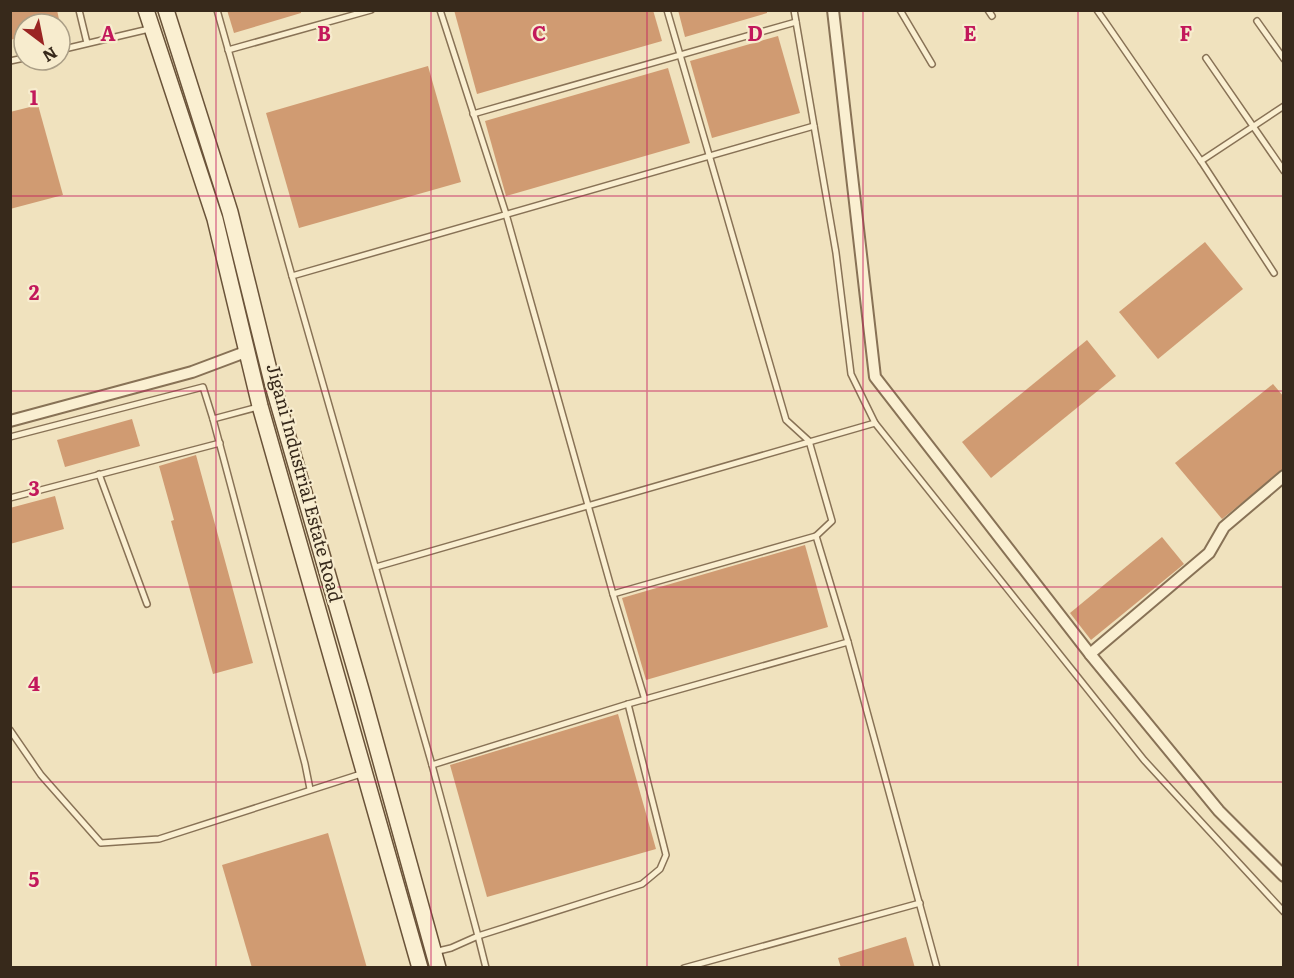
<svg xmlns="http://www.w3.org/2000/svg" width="1294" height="978" font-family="Literata,serif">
  <rect width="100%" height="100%" fill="#f0e2be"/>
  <g fill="#d09b72">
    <polygon points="10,10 57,10 60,24 24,24 24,36 10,40"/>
    <polygon points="227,10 301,10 301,13 234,33"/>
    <polygon points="454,10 653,10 662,41 477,94"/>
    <polygon points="678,10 767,10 767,13 685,37"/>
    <polygon points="778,36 800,113 712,138 690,61"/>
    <polygon points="428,66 461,182 299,228 266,113"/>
    <polygon points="668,68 690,143 506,196 485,121"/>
    <polygon points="38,105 63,195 10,209 10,112"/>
    <polygon points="1205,242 1243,289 1158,359 1119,312"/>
    <polygon points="1087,340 1116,376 991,478 962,442"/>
    <polygon points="1273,384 1284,397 1284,469 1222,519 1175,463"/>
    <polygon points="132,419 140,446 65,467 57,440"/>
    <polygon points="196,455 253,663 213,674 171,521 174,520 159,466"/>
    <polygon points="55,496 64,529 10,544 10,508"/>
    <polygon points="1162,537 1184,564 1091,640 1070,613"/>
    <polygon points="805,545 828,627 646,680 622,598"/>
    <polygon points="618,714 656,849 487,897 450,765"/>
    <polygon points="328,833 367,968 252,968 222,865"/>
    <polygon points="906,937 915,968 841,968 838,958"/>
  </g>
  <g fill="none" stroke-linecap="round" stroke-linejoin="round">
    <defs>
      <g id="lane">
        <polyline points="79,10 87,43"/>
        <polyline points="217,10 292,276"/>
        <polyline points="440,10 506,214 613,594 645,700"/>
        <polyline points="667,10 786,420 809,441 832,521 816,536 848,642"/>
        <polyline points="794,10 836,253 851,374 875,423 1144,760 1284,912"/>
        <polyline points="900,10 932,64"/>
        <polyline points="988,10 992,16"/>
        <polyline points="1097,10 1201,161 1274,273"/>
        <polyline points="1257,21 1284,59"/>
        <polyline points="60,50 149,29"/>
        <polyline points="228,50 371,10"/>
        <polyline points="1206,58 1284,171"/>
        <polyline points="10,61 24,58"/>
        <polyline points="473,114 796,22"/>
        <polyline points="1201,161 1284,106"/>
        <polyline points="213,419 305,764 310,789"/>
        <polyline points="10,437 203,387 213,419 258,407"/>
        <polyline points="99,474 147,604"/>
        <polyline points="10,498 220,443"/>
        <polyline points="376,567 875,423"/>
        <polyline points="613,594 816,536"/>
        <polyline points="628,704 666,855 660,869 642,884 478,936 432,765 292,276 814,126"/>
        <polyline points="10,730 41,775 101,843 159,839 364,773"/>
        <polyline points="432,765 628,704 848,642 937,968"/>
        <polyline points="434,952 451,948 478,936 486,968"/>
        <polyline points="684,968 920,903"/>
      </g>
      <g id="street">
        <polyline points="833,10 875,377 1090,654 1219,811 1284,876"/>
        <polyline points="10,421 192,372 248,351"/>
        <polyline points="1090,654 1209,553 1224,527 1284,476"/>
      </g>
      <g id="secondary">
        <polyline points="146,10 215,219 260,406 420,968"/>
        <polyline points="166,10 230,212 272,382 362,693 438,968"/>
      </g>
    </defs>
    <use href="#lane" stroke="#887256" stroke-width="8"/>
    <use href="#street" stroke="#887256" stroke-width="14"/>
    <use href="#secondary" stroke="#6a5339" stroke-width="18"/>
    <use href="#lane" stroke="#faefd1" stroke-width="5"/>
    <use href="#street" stroke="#faefd1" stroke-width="10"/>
    <use href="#secondary" stroke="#faefd1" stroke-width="15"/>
  </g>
  <path fill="none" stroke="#c2185b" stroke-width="1.5" stroke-opacity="0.55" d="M216 10V968M431 10V968M647 10V968M863 10V968M1078 10V968M10 196H1284M10 391H1284M10 587H1284M10 782H1284"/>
  <g text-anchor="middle" stroke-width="4.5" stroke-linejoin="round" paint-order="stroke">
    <g font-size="18" fill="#37291b" stroke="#f7ecce">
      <text transform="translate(304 483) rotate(75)" y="6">Jigani Industrial Estate Road</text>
    </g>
  </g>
  <g font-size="20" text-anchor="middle" font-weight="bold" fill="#c2185b" stroke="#f7ecce" stroke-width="4.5" stroke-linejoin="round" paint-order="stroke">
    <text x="108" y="41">A</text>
    <text x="324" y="41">B</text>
    <text x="539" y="41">C</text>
    <text x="755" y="41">D</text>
    <text x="970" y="41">E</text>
    <text x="1186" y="41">F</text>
    <text x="34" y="105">1</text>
    <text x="34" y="300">2</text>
    <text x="34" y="496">3</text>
    <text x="34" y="691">4</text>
    <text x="34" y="887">5</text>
  </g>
  <rect width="1294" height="978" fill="none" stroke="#37291b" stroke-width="24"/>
  <g transform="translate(42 42) rotate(148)"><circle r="28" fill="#f7ecce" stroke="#aa9e86" stroke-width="1.5"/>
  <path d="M0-4.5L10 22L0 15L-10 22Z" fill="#9a2523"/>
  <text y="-9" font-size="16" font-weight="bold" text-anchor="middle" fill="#37291b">N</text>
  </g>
</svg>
